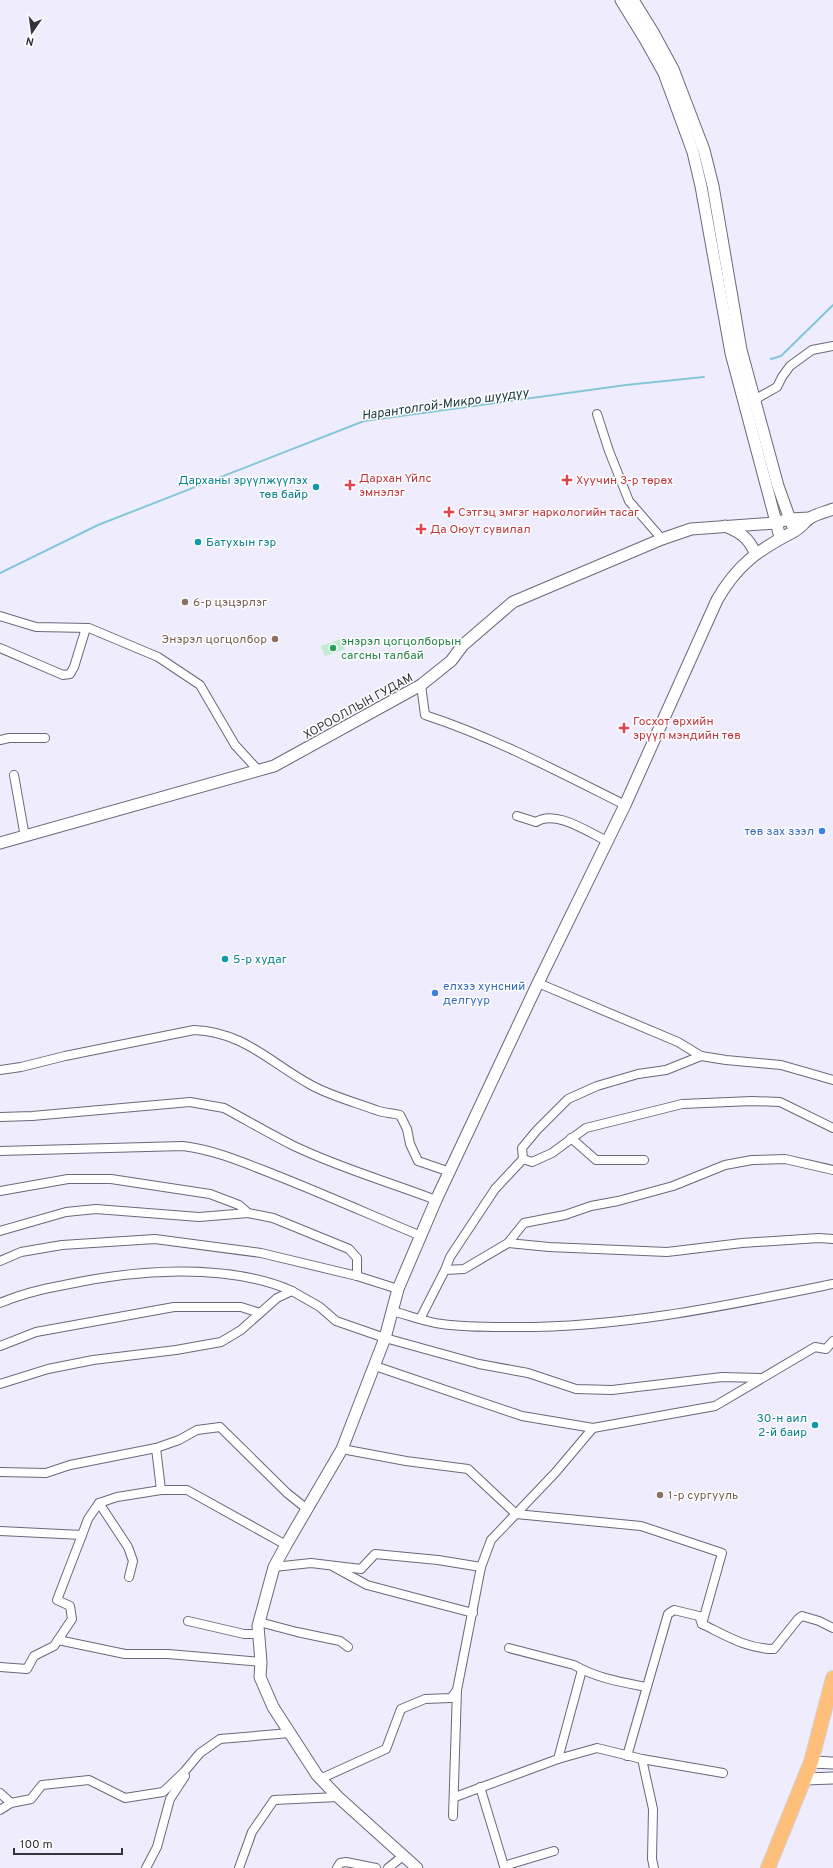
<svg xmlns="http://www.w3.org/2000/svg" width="833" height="1868" font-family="Overpass,sans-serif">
  <rect width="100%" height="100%" fill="#efedfd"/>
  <polygon fill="#c1eccd" points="341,639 345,649 325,656 321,646"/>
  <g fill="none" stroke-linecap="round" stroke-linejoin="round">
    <g stroke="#85c7d7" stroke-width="2">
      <polyline points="771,359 781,356 833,305"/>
      <polyline points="0,573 98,525 364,421 626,385 704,377"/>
    </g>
    <defs>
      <g id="street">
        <polyline points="754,400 777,387 782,377 790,366 812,350 833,346"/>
        <polyline points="597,414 609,451 629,501 662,539"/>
        <polyline points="0,616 36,627 89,628 158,657 200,685 235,745 258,770"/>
        <polyline points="0,648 63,675 70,674 74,667 86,628"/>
        <path d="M421 685 425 715C495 738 559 772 625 805"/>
        <polyline points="0,740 9,738 45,738"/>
        <polyline points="14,775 25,837"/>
        <path d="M517 816 536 822C555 809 588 832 607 841"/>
        <polyline points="538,983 678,1042 701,1056 726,1060 781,1065 833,1080"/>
        <path d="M0 1070 21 1067 65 1056 194 1030C244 1032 269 1062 311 1085 331 1096 354 1102 376 1110 383 1113 392 1113 400 1115L407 1129 410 1144 418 1161 450 1172"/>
        <path d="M0 1117 32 1116 190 1102 224 1108C248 1121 270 1134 294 1146 340 1168 389 1182 436 1200"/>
        <polyline points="571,1138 596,1160 644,1160"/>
        <path d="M0 1151 183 1146C216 1150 247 1164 278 1176 326 1195 373 1216 421 1236"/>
        <polyline points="523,1159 532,1162 552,1153 586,1128 682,1104 752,1101 780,1102 833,1128"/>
        <polyline points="0,1191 68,1179 111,1179 210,1194 239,1205 248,1213 199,1217 96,1209 66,1212 0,1231"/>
        <polyline points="248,1213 273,1218 349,1249 357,1258 357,1276"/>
        <polyline points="508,1243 549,1247 667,1252 742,1243 819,1238 833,1239"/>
        <polyline points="0,1261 21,1252 62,1245 155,1239 261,1253 357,1276 398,1289"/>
        <polyline points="445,1270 450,1257 495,1189 523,1159 522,1148 537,1130 568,1099 597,1086 638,1074 666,1070 701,1056"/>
        <path d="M0 1303C21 1294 42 1289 64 1285 133 1270 226 1262 292 1291"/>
        <path d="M392 1311C408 1315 425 1322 442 1324 462 1327 485 1327 505 1327 616 1329 725 1306 833 1284"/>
        <polyline points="420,1319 445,1270 464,1269 508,1243 524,1223 565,1215 591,1206 618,1201 673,1186 725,1165 752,1160 785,1159 833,1170"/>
        <polyline points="0,1346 36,1332 174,1307 241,1307 260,1313"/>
        <polyline points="375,1366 522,1416 593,1428"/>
        <polyline points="0,1384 48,1369 93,1360 176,1350 221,1342 241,1330 277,1298 292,1291 320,1307 336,1321 385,1338 479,1364 528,1373 576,1389 612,1390 722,1377 760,1378"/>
        <polyline points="156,1448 161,1490"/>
        <polyline points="342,1449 406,1461 468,1469 516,1514 641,1526 722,1553 702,1624"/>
        <polyline points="0,1472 46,1473 70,1465 156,1448 179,1440 197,1430 220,1427 287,1493 307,1509"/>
        <polyline points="99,1503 128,1547 133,1561 129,1577"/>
        <polyline points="0,1531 82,1535 88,1519 99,1503 117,1497 161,1490 187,1490 286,1545"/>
        <polyline points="274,1567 311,1563 361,1569 375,1554 438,1560 481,1567"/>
        <polyline points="334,1567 367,1585 473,1613"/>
        <polyline points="188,1621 244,1634 259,1634"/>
        <polyline points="259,1622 297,1632 340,1641 348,1647"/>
        <polyline points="58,1640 125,1654 168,1654 261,1662"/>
        <path d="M509 1648 574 1665C596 1678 621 1682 646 1687"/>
        <polyline points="0,1667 27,1669 34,1656 54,1646 72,1619 70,1606 57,1600 82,1535"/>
        <path d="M627 1756 668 1614 674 1610 699 1616 702 1624C727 1636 747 1649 774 1649L798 1619 802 1616 819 1621 833 1628"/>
        <polyline points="558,1759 582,1670"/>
        <polyline points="642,1759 653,1809 652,1859 654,1868"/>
        <polyline points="320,1779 386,1749 401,1709 425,1699 451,1698 457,1690"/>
        <polyline points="480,1787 504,1866 554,1851"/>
        <polyline points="0,1793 11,1803"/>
        <polyline points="455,1797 558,1759 597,1748 642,1759 723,1773"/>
        <polyline points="0,1810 11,1803 31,1799 42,1785 89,1780 125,1798 163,1792 184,1772 200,1753 220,1739 290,1733"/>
        <polyline points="453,1816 457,1690 481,1567 491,1540 555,1473 593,1428 715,1406 815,1347 826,1349 833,1341"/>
        <polyline points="146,1868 157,1847 170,1799 185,1776"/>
        <polyline points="239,1868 252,1832 274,1800 338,1797"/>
        <polyline points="337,1868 340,1863 346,1862 376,1868"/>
        <polyline points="388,1868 403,1856"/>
      </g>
      <g id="secondary">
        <polyline points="621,0 645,39 664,73 693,152 701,186 731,353 780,537"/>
        <polyline points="633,0 654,34 673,69 704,150 713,186 741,350 778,486 792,525"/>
        <path d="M725 526C740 532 749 538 755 553"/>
        <polyline points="0,843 274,766 421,685 451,661 463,645 513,602 662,539 691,529 775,523 789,519 810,518"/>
        <polyline points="811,1762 833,1763"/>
        <polyline points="805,1779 833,1778"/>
        <path d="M417 1868 338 1797 317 1775 273 1707 260 1677 261 1662 258 1626 274 1567 286 1545 342 1449 385 1338 398 1289 436 1200 538 983 625 805 717 600C737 565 758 550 793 532 800 529 804 522 810 518 816 514 826 512 833 509"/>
      </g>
      <polyline id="highway" points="768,1868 811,1762 833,1678"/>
    </defs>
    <use href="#street" stroke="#6a6879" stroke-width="10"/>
    <use href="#secondary" stroke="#6a6879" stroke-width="13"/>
    <use href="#highway" stroke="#d2d2d4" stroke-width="16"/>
    <use href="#street" stroke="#fff" stroke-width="8"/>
    <use href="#secondary" stroke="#fff" stroke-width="11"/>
    <use href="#highway" stroke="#ffbe79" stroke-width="14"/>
  </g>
  <g fill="#e0444e" stroke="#fdfdfd" stroke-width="1.5">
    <path d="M565 474h4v4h4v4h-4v4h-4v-4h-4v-4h4z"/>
    <path d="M348 479h4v4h4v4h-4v4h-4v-4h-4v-4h4z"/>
    <path d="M447 506h4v4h4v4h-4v4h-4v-4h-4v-4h4z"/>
    <path d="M419 523h4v4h4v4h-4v4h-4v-4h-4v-4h4z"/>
    <path d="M622 722h4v4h4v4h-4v4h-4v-4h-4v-4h4z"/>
  </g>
  <g fill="#0f9aa8" stroke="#fdfdfd" stroke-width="1.5">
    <circle cx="316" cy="487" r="4"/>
    <circle cx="198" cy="542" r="4"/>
    <circle cx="225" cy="959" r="4"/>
    <circle cx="815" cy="1425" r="4"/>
  </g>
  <g fill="#8d6e63" stroke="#fdfdfd" stroke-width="1.5">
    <circle cx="185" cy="602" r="4"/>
    <circle cx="275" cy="639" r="4"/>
    <circle cx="660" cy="1495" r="4"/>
  </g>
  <circle fill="#2e9e5b" stroke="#fdfdfd" stroke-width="1.5" cx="333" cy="648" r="4"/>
  <g fill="#3f7fe0" stroke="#fdfdfd" stroke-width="1.5">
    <circle cx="822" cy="831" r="4"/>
    <circle cx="435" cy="993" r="4"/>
  </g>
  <g text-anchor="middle" stroke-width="3" stroke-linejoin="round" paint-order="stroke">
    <g font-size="12" fill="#be3a42" stroke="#fdfdfd" text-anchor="start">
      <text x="359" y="482">Дархан Үйлс<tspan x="359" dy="14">эмнэлэг</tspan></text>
      <text x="576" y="484">Хуучин 3-р төрөх</text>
      <text x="458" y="516">Сэтгэц эмгэг наркологийн тасаг</text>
      <text x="430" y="533">Да Оюут сувилал</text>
      <text x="633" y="725">Госхот өрхийн<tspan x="633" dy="14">эрүүл мэндийн төв</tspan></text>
    </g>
    <g font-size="12" fill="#0d838f" stroke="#fdfdfd" text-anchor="end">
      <text x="308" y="484">Дарханы эрүүлжүүлэх<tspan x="308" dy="14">төв байр</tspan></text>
      <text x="206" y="546" text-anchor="start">Батухын гэр</text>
      <text x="233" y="963" text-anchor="start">5-р худаг</text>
      <text x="807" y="1422">30-н аил<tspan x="807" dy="14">2-й баир</tspan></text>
    </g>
    <g font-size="12" fill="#785e54" stroke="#fdfdfd" text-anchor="start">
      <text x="193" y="606">6-р цэцэрлэг</text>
      <text x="267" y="643" text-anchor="end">Энэрэл цогцолбор</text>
      <text x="668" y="1499">1-р сургууль</text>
    </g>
    <g font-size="12" fill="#27864d" stroke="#fdfdfd" text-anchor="start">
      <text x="341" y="645">энэрэл цогцолборын<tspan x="341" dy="14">сагсны талбай</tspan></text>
    </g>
    <g font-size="12" fill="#34333b" stroke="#fdfdfd">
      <text transform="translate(358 706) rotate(-29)" y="4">ХОРООЛЛЫН ГУДАМ</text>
    </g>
    <g font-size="12" fill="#366cbe" stroke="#fdfdfd" text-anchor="end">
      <text x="814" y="835">төв зах зээл</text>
      <text x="443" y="990" text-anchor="start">елхээ хунсний<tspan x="443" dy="14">делгуур</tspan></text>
    </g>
    <g font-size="13" font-style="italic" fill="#17373e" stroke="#fdfdfd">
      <text transform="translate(445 403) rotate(-8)" y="5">Нарантолгой-Микро шуудуу</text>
    </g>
  </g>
  <g transform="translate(32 32) rotate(193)" stroke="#fdfdfd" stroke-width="3" paint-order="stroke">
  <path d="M0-3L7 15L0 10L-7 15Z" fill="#34333b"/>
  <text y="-6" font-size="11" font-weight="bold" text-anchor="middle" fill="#34333b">N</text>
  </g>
  <path d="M14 1848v6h108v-6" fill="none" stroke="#34333b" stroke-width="2"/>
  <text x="20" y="1848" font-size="12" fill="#34333b" stroke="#fdfdfd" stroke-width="3" paint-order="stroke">100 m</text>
</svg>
